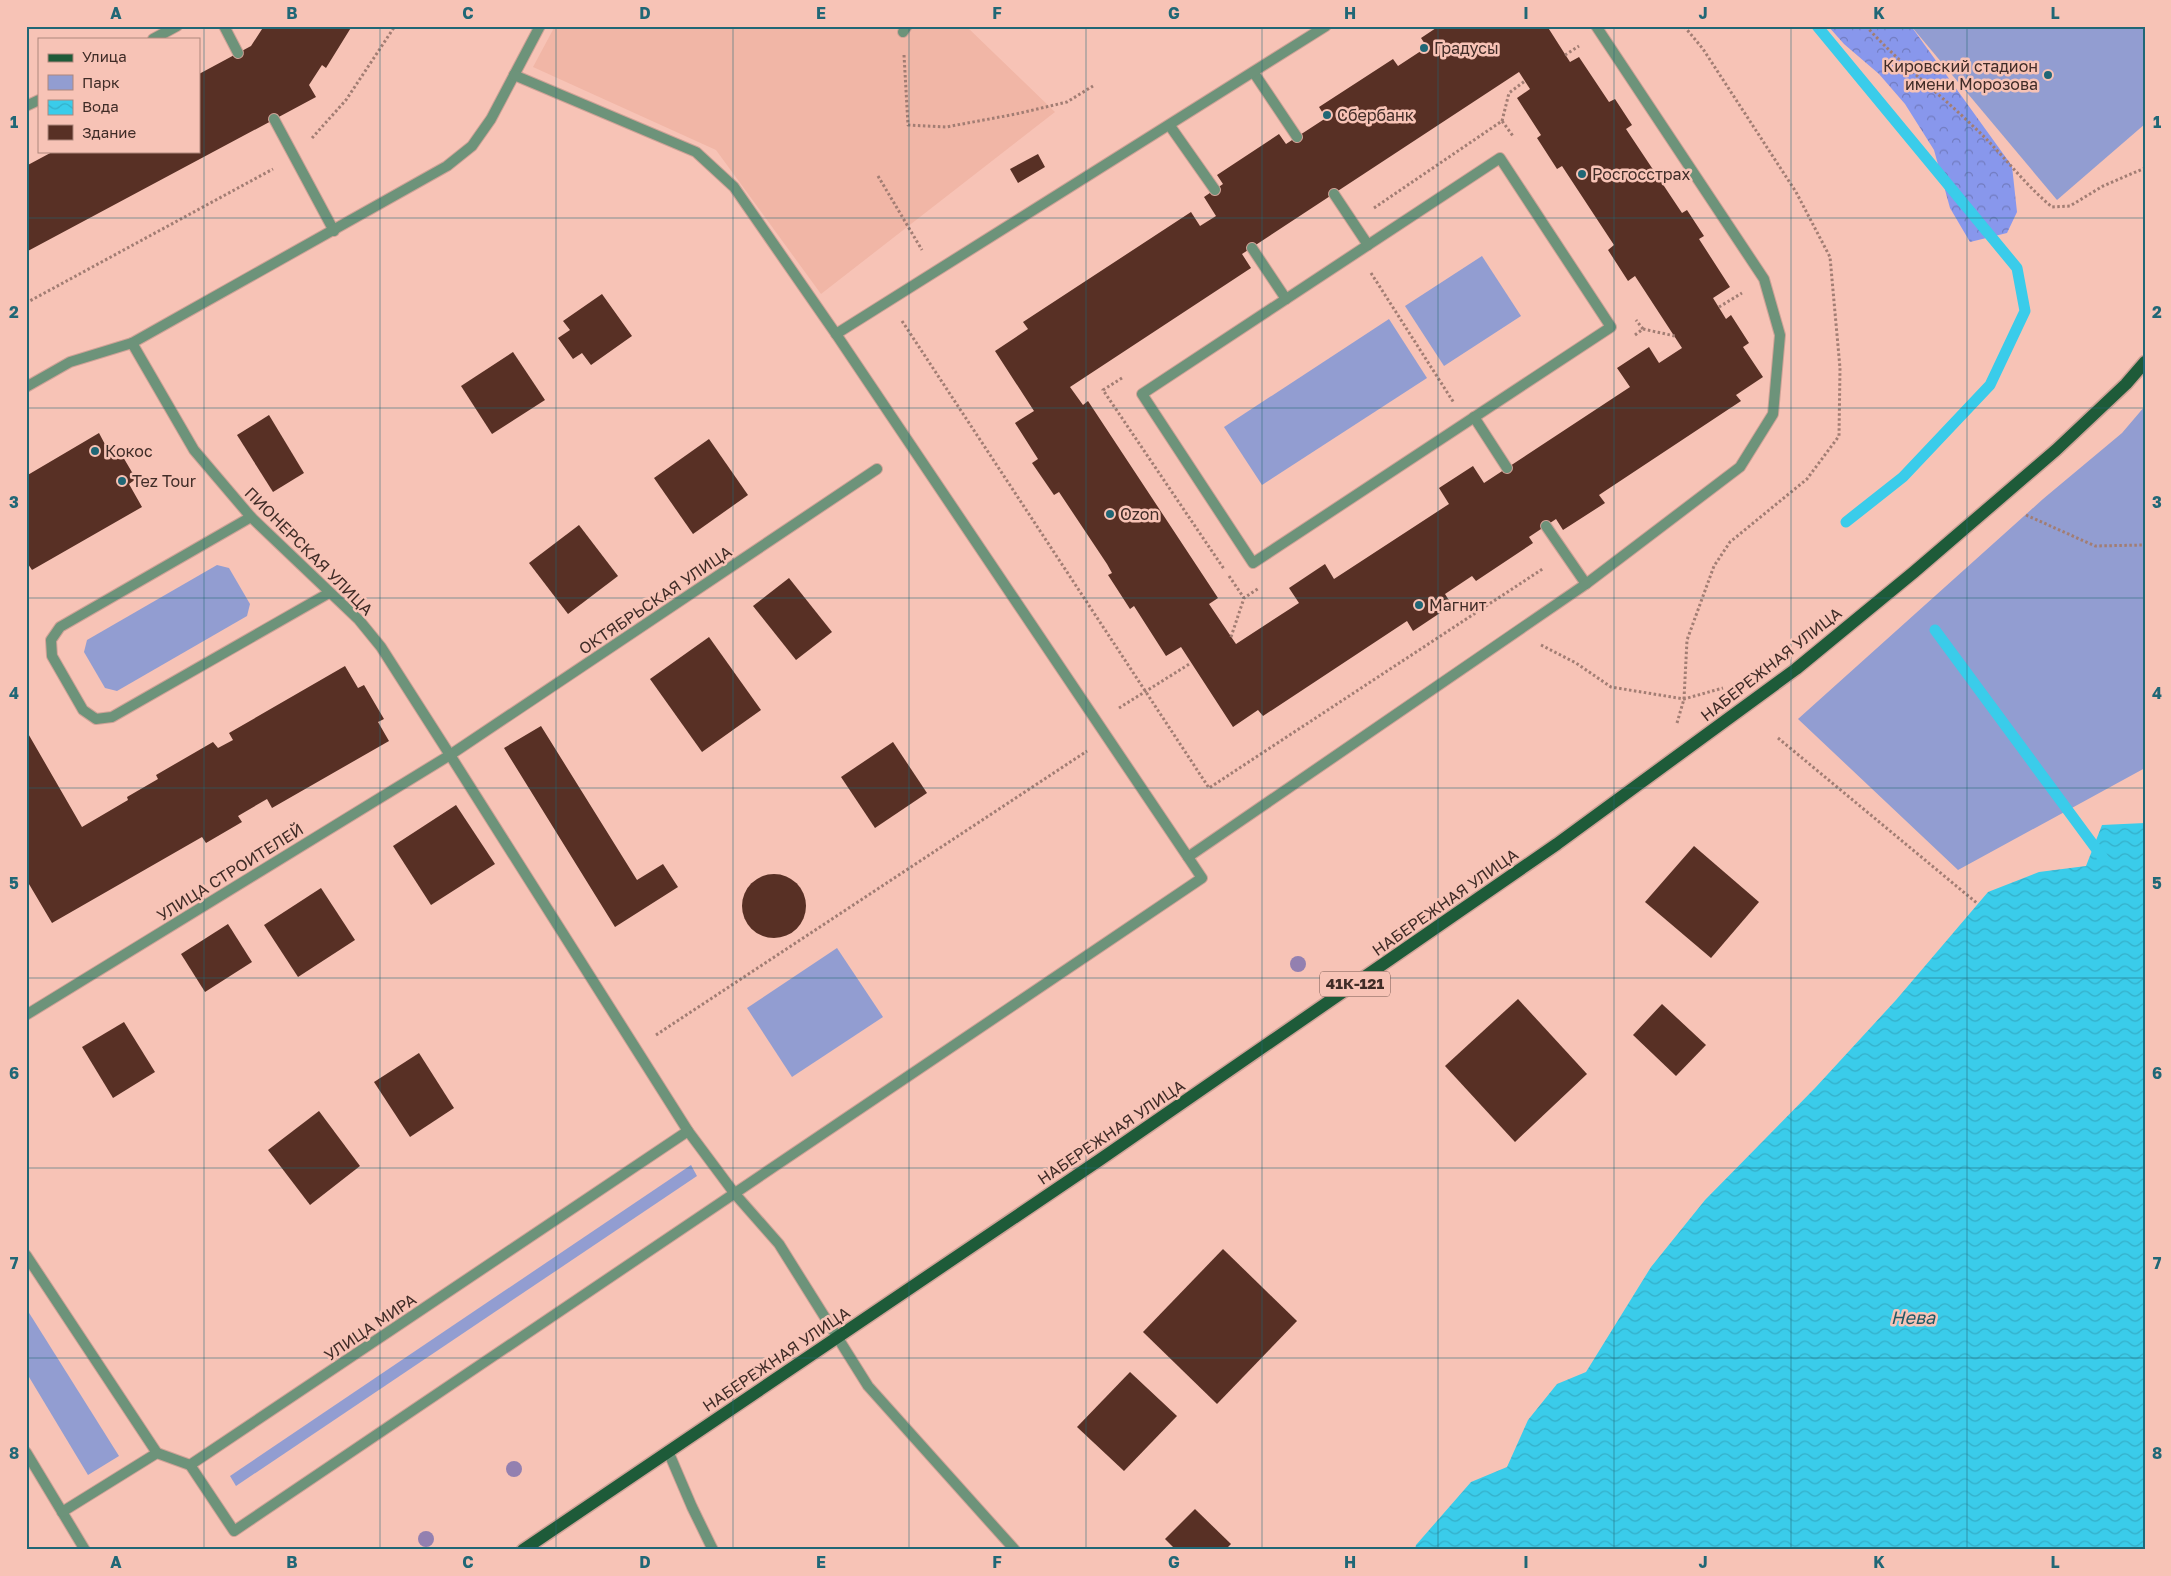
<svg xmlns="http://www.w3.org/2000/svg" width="2171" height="1576" font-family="'Golos Text',sans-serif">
  <defs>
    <pattern id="forest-crowns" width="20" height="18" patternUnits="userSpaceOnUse" patternTransform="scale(1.25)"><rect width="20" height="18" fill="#8897ec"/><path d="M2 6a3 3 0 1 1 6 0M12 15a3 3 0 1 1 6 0" fill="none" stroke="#717bbf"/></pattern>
    <pattern id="water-waves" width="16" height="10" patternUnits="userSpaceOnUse" patternTransform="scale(1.25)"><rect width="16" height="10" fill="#3accea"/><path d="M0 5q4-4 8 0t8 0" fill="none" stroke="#34afc9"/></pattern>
  </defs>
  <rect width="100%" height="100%" fill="#f7c3b6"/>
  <polygon fill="#f1b6a6" points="555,26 966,26 1055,112 821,294 716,150 533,67"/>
  <g fill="#929dd1">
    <polygon points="1911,26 2145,26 2145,124 2057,200"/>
    <polygon points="1482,256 1521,316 1444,366 1405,306"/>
    <polygon points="1389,319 1427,378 1262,485 1224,427"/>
    <polygon points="2145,406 2145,768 1958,870 1798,719 2043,499 2122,433"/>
    <polygon points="217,565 229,568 250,604 247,616 117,691 105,688 84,652 87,640"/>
    <polygon points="837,948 883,1017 792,1077 747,1008"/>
    <polygon points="691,1165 697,1176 236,1486 230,1476"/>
    <polygon points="26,1308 119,1456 88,1475 26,1372"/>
  </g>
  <polygon fill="url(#forest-crowns)" points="1828,26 1911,26 2012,166 2017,212 2007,233 1970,242 1950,208 1934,150 1905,104 1879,74 1844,44"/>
  <polygon fill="url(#water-waves)" points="2145,823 2145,1550 1415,1550 1416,1545 1471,1482 1507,1467 1528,1420 1557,1384 1586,1372 1651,1267 1705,1200 1816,1087 1896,1000 1988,892 2039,872 2086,866 2102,825"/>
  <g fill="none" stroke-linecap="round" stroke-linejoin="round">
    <g stroke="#3accea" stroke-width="11">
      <polyline points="1817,26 2017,268 2025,311 1990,385 1903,477 1846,522"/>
      <polyline points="1935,630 2103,858"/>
    </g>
  </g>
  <g fill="#583025" fill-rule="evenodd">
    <polygon points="264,26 352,26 326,68 322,65 309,85 316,97 26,252 26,166 54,151 199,151 199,74 251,46"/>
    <path d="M1439 26H1547L1570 62 1579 57 1609 102 1615 99 1632 125 1626 129 1682 213 1687 210 1704 236 1699 239 1730 287 1713 298 1726 319 1731 315 1749 343 1743 347 1763 377 1736 395 1741 401 1599 495 1605 503 1563 530 1556 519 1529 537 1533 543 1476 581 1472 576 1445 594 1452 605 1413 631 1407 621 1263 716 1258 710 1233 727 1181 647 1166 656 1134 606 1130 609 1108 575 1112 573 1107 564 1059 492 1054 495 1032 463 1038 459 1015 423 1034 411 995 351 1028 329 1023 322 1191 212 1200 226 1216 216 1204 197 1223 184 1217 175 1279 134 1286 144 1326 118 1319 107 1393 59 1398 66 1427 47 1421 38ZM1519 72 1530 89 1517 98 1541 135 1537 138 1557 169 1562 166 1610 239 1614 245 1608 250 1628 281 1635 276 1682 348 1659 363 1649 347 1617 368 1630 387 1484 483 1473 466 1439 488 1449 504 1334 579 1325 564 1289 588 1299 603 1236 644 1209 604 1218 598 1088 401 1083 405 1070 387 1251 268 1242 254Z"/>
    <polygon points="1038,154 1045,167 1018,183 1010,169"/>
    <polygon points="602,294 632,336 591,365 582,353 573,359 558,338 570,330 563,321"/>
    <polygon points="513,352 545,400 492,434 461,386"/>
    <polygon points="269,415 304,473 273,492 237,435"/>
    <polygon points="99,433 108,450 116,445 136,479 129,484 142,507 32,570 28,564 26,565 26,476"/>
    <polygon points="709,439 748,495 693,534 654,478"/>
    <polygon points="579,525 618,576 568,614 529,563"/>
    <polygon points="789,578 832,632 796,660 753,606"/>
    <polygon points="709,637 761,710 702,752 650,679"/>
    <polygon points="345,666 358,688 364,685 384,719 378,722 389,741 272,808 267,799 238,816 242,822 206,843 202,837 52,923 26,879 26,730 82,827 128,800 127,797 158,779 156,775 213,742 218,748 233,740 229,733"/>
    <polygon points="541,726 637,880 663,864 678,887 615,927 504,748"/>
    <polygon points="893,742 927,793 875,828 841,777"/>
    <polygon points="456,805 495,864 431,905 393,846"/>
    <polygon points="1694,846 1759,902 1711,958 1645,902"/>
    <circle cx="774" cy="906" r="32"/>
    <polygon points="321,888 355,940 298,977 264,925"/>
    <polygon points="228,924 252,962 205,992 181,954"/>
    <polygon points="1518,999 1587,1074 1515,1142 1445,1066"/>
    <polygon points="1662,1004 1706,1045 1676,1076 1633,1035"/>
    <polygon points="124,1022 155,1072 113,1098 82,1047"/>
    <polygon points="419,1053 454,1108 410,1137 374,1082"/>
    <polygon points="319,1111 360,1166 310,1205 268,1150"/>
    <polygon points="1223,1249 1297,1321 1217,1404 1143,1332"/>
    <polygon points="1130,1372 1177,1416 1124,1471 1077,1427"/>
    <polygon points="1195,1509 1231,1544 1225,1550 1176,1550 1165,1539"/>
  </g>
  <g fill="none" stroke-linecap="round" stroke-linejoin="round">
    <defs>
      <g id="lane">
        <polyline points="224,26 238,53"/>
        <polyline points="903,32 907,26"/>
        <polyline points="153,39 177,26"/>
        <polyline points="1254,73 1297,137"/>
        <polyline points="26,106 39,100"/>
        <polyline points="274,119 334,231"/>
        <polyline points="1170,126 1215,190"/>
        <polygon points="1500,158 1611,327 1253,563 1142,394"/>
        <polyline points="1334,194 1368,245"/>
        <polyline points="1252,248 1286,299"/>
        <polyline points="836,334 1326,26"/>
        <polyline points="132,343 447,166 472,146 491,119 540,26"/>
        <polyline points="1474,417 1507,468"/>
        <polyline points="251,517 60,627 51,640 52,656 83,710 96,719 112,717 329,593"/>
        <polyline points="1546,526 1586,584"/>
        <polyline points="450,755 688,1131 735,1194 779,1244 868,1386 1015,1550"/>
        <polyline points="1188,857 1586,584 1740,467 1773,414 1780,335 1764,279 1596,26"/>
        <polyline points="26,1255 157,1453"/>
        <polyline points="668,1451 692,1507 713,1550"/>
        <polyline points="190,1465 234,1531 1202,878 836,334 734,187 696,152 514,75"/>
      </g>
      <g id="street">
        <polyline points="26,387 70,362 132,343 194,450 251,517 359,620 381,647 450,755"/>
        <polyline points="26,1015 450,755 877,469"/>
        <polyline points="26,1452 85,1550"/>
        <polyline points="62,1512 157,1453 190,1465 688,1131"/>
      </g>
      <polyline id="primary" points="523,1550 1098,1161 1557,844 1796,669 1914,572 2056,450 2126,384 2145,362"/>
    </defs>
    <use href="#lane" stroke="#cfa297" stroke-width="12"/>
    <use href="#street" stroke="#cfa297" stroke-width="12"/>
    <use href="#primary" stroke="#cfa297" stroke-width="15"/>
    <g stroke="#a27d73" stroke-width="3" stroke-dasharray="2.5 2.5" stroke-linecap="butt">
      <path d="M1866 26C1900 64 1939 93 1975 128 2002 153 2023 183 2052 207L2070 206 2103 186 2145 168"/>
      <polyline points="904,55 908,125 946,127 1016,114 1067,102 1093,86"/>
      <polyline points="1565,55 1579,46"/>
      <polyline points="1502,121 1509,93 1525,81"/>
      <polyline points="312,138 346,100 395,26"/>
      <polyline points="878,176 922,250"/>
      <polyline points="1374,208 1502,121 1513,136"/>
      <polyline points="1371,273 1454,403"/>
      <polyline points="26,303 273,169"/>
      <polyline points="1719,307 1742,293"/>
      <polyline points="902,321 1209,788 1544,568"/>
      <polyline points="1643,329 1675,336"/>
      <polyline points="1635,335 1643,329 1636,320"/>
      <polyline points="1122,378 1103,390 1224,569"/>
      <polyline points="2026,515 2095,546 2145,545"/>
      <polyline points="1229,576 1244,598"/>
      <polyline points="1231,637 1244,598 1259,588"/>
      <polyline points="1541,645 1576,663 1611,687 1684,699 1723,688"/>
      <polyline points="1119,708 1191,663"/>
      <polyline points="1677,723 1684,699 1687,640 1714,566 1730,542 1807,479 1839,436 1840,368 1830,257 1796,192 1703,49 1684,26"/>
      <polyline points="1778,738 1978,904"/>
      <polyline points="656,1035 1087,751"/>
    </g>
    <use href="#lane" stroke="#6d937a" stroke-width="10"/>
    <use href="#street" stroke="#6d937a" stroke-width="10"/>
    <use href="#primary" stroke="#1e5b39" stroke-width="12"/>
  </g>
  <g fill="#9380b0">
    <circle cx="1298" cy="964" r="8"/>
    <circle cx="514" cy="1469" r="8"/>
    <circle cx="426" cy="1539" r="8"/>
  </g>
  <path fill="none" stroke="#206776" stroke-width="1" stroke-opacity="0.55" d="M204 26V1550M380 26V1550M556 26V1550M733 26V1550M909 26V1550M1086 26V1550M1262 26V1550M1438 26V1550M1614 26V1550M1791 26V1550M1967 26V1550M26 218H2145M26 408H2145M26 598H2145M26 788H2145M26 978H2145M26 1168H2145M26 1358H2145"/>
  <g fill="#206776" stroke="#f7c3b6" stroke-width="2">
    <circle cx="1424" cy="48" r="5"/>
    <circle cx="2048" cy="75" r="5"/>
    <circle cx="1327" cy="115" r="5"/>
    <circle cx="1582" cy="174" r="5"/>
    <circle cx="95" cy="451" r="5"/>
    <circle cx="122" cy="481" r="5"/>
    <circle cx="1110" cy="514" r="5"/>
    <circle cx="1419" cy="605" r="5"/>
  </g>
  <g text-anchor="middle" stroke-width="5" stroke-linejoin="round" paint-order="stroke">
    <rect fill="#f7c3b6" stroke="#775952" stroke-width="1" x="1320" y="971.5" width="70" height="25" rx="4"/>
    <g font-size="15" font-weight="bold" fill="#402c27">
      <text x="1355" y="989">41К-121</text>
    </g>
    <g font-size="16" fill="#402c27" stroke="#f7c3b6" text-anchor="start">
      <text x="1434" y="54">Градусы</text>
      <text x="2038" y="72" text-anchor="end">Кировский стадион<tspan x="2038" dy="18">имени Морозова</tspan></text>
      <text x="1337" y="121">Сбербанк</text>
      <text x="1592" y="180">Росгосстрах</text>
      <text x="105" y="457">Кокос</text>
      <text x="132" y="487">Tez Tour</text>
      <text x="1120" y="520">Ozon</text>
      <text x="1429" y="611">Магнит</text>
    </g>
    <g font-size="16" fill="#402c27" stroke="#f7c3b6">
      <text transform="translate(309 551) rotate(45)" y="6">ПИОНЕРСКАЯ УЛИЦА</text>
      <text transform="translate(655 600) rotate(-34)" y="6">ОКТЯБРЬСКАЯ УЛИЦА</text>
      <text transform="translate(1771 664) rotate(-38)" y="6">НАБЕРЕЖНАЯ УЛИЦА</text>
      <text transform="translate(230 872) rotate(-32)" y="6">УЛИЦА СТРОИТЕЛЕЙ</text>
      <text transform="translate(1445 902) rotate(-35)" y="6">НАБЕРЕЖНАЯ УЛИЦА</text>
      <text transform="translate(1111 1132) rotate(-34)" y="6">НАБЕРЕЖНАЯ УЛИЦА</text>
      <text transform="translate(370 1327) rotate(-34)" y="6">УЛИЦА МИРА</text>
      <text transform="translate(776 1359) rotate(-34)" y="6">НАБЕРЕЖНАЯ УЛИЦА</text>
    </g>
    <g font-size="18" font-style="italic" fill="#1f5966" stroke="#f7c3b6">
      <text x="1913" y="1324">Нева</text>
    </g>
  </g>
  <rect width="2171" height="1576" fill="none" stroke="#f7c3b6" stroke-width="55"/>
  <rect x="38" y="38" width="162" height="115" fill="#f7c3b6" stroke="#ae877d"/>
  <rect x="48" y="54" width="25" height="8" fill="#1e5b39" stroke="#ae877d"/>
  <text x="82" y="62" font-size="15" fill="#402c27">Улица</text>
  <rect x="48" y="75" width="25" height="15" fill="#929dd1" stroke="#ae877d"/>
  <text x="82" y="88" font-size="15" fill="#402c27">Парк</text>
  <rect x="48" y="100" width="25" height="15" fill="url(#water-waves)" stroke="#ae877d"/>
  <text x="82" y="112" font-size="15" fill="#402c27">Вода</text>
  <rect x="48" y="125" width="25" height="15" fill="#583025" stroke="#ae877d"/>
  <text x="82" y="138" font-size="15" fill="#402c27">Здание</text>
  <rect x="28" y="28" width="2116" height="1520" fill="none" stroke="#206776" stroke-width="2"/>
  <g font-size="16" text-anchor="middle" font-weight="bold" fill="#206776">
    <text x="116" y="19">A</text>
    <text x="292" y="19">B</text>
    <text x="468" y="19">C</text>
    <text x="645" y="19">D</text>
    <text x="821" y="19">E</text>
    <text x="997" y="19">F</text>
    <text x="1174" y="19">G</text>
    <text x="1350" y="19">H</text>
    <text x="1526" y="19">I</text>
    <text x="1703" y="19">J</text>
    <text x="1879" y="19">K</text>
    <text x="2055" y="19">L</text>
    <text x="14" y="128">1</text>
    <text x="2157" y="128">1</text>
    <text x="14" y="318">2</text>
    <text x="2157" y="318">2</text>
    <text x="14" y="508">3</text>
    <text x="2157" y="508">3</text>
    <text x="14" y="699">4</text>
    <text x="2157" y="699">4</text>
    <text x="14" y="889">5</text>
    <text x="2157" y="889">5</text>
    <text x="14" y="1079">6</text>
    <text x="2157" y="1079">6</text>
    <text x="14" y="1269">7</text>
    <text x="2157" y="1269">7</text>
    <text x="14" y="1459">8</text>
    <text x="2157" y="1459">8</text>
    <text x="116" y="1568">A</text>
    <text x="292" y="1568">B</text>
    <text x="468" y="1568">C</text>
    <text x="645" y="1568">D</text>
    <text x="821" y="1568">E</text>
    <text x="997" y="1568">F</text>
    <text x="1174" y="1568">G</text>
    <text x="1350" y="1568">H</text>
    <text x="1526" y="1568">I</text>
    <text x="1703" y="1568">J</text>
    <text x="1879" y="1568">K</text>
    <text x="2055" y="1568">L</text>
  </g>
</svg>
